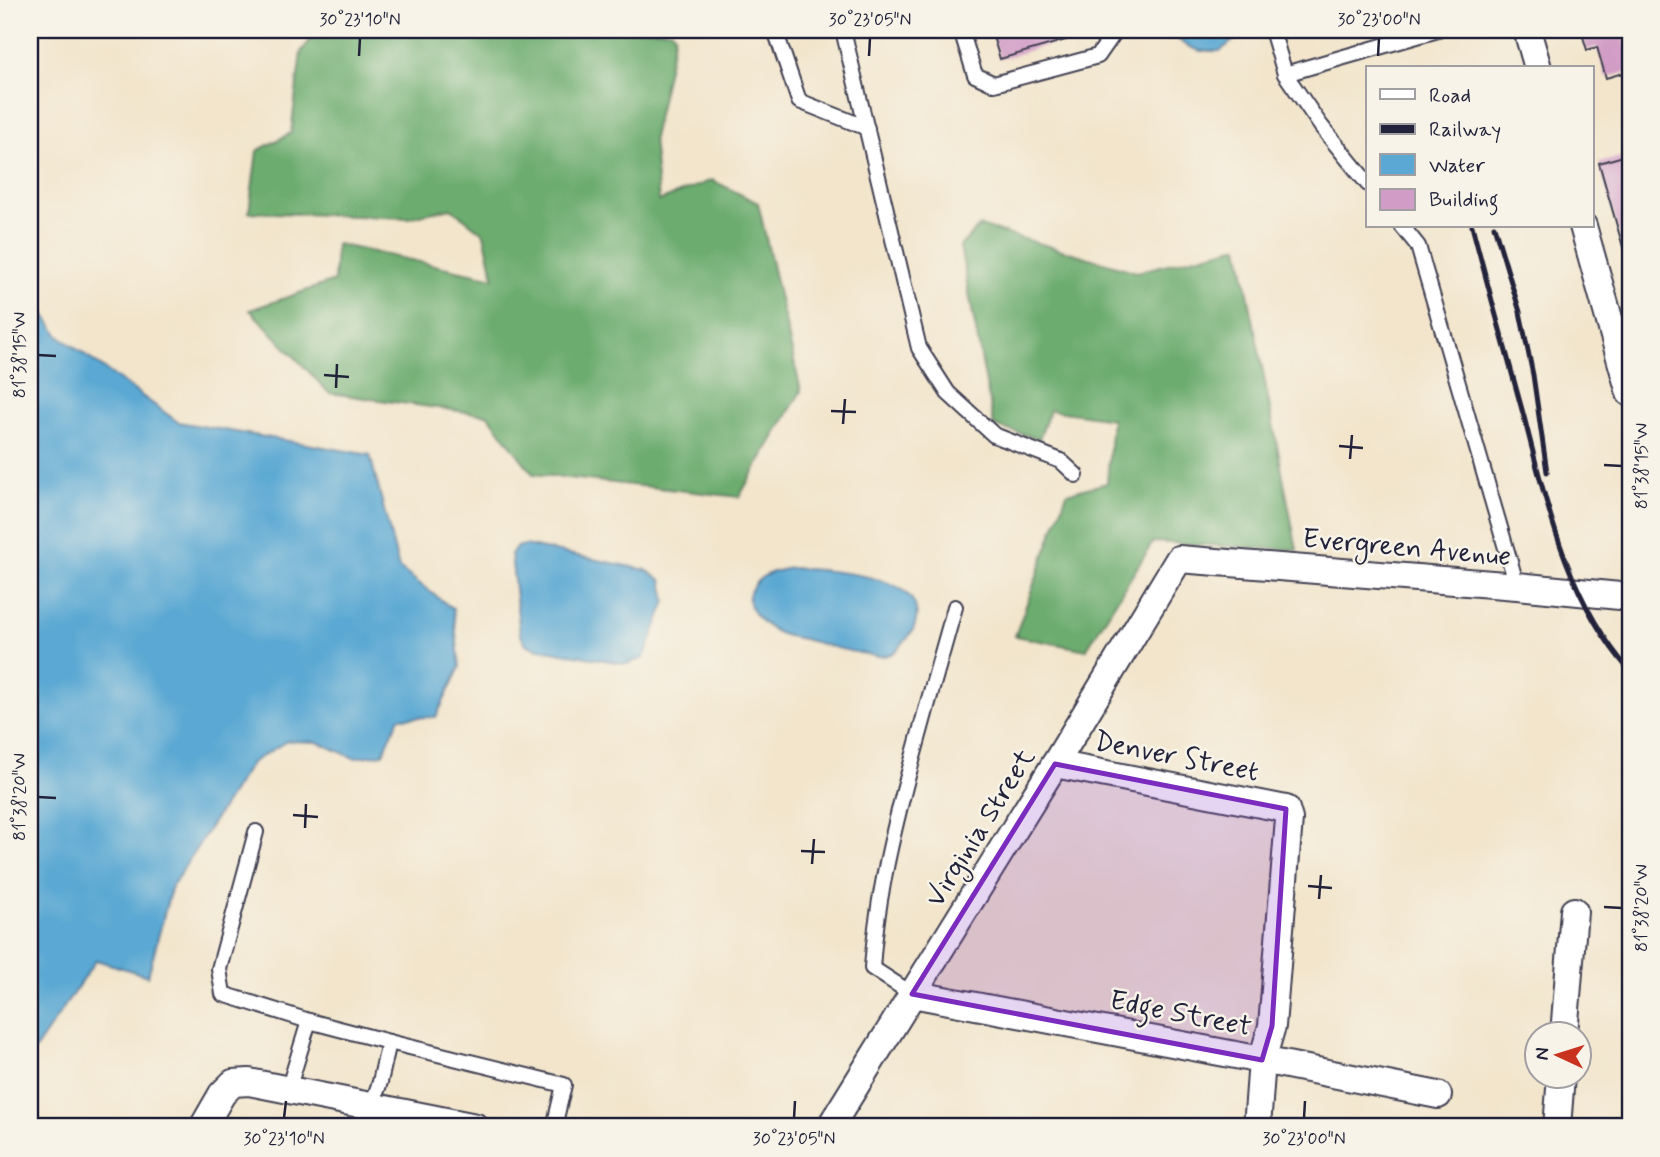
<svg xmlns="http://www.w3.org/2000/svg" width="1660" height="1157" font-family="Mynerve,sans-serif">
  <rect width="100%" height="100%" fill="#f7f3e8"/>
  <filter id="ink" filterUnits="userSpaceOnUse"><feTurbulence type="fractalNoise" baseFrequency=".0143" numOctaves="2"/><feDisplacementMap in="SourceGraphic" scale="14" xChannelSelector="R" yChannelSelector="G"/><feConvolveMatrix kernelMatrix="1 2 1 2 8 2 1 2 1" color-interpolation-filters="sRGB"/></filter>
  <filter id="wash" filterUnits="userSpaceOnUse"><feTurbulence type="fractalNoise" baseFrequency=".00686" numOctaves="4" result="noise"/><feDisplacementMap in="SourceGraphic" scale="28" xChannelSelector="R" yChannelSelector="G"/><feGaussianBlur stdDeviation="1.57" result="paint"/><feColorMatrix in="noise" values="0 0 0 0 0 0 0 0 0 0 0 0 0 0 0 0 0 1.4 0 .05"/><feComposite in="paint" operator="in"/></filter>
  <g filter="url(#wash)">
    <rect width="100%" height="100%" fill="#f2e5cc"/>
    <g fill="#6cac6e" stroke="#476754" stroke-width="2">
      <polygon points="318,30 671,30 675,35 653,138 659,201 712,180 758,203 801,391 739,497 533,474 488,415 329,393 250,310 334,281 336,244 494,278 484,234 451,208 408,218 249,212 257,151 291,133 301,52"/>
      <polygon points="980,226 1137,272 1239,246 1297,550 1153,542 1086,650 1015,636 1067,493 1107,483 1112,419 1050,410 1039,439 994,426 960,246"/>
    </g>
    <g fill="#5aa8d3" stroke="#3e6587" stroke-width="2">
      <polygon points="1167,30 1239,30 1239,36 1220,51 1200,51 1185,45"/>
      <polygon points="30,293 59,336 178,422 370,455 399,568 453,609 460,667 436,717 399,718 383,754 354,758 317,742 287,741 251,763 171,888 148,976 96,960 30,1057"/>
      <polygon points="525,545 646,570 662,580 666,601 644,658 627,664 534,648 526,644 520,634 511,554 517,547"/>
      <path d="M791 568C821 570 876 573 901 589 923 604 920 626 903 643 900 647 896 652 891 654 881 658 870 655 860 653 842 650 825 645 807 640 799 638 789 637 781 634 766 627 741 609 751 590 759 574 774 571 791 568Z"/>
    </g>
    <g id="blocks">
      <g fill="#d19cc6">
        <polygon points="991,30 1083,30 1083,35 1000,59"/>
        <polygon points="1581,30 1630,30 1630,37 1624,39 1630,61 1630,71 1606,78 1597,47 1587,50"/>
        <polygon points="1630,154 1630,253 1625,254 1599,163"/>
      </g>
    </g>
  </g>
  <g filter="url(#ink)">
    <use href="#blocks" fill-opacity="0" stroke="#413f51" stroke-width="2"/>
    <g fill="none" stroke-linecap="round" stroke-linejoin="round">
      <defs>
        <g id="lane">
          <polyline points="775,30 799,101 867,128"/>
          <polyline points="843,30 919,348 948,393 994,435 1061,461 1076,475"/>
          <polyline points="961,30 975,75 994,84 1098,56 1114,33 1113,30"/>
          <polyline points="1272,30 1285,74 1321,126 1368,184"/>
          <polyline points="1285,74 1438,30"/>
          <polyline points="1402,226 1418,246 1517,586"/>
          <polyline points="256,832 219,969 223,994 309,1021 288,1090"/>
          <path d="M912 994 872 968C876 906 890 844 906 783 922 724 938 666 955 607"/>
          <polyline points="309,1021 389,1042 380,1082 371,1107"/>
          <polyline points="389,1042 564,1085 554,1127"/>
        </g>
        <g id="street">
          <polyline points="1527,30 1538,68"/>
          <polyline points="1583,226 1630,393"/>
          <polyline points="1055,764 1286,809 1289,819 1272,1026 1262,1060 1257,1127"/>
          <polyline points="912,994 1262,1060 1438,1095"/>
          <polyline points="1564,1034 1574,911"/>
          <polyline points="203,1127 222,1094 233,1083 249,1082 476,1127"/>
          <polyline points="830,1127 1055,764 1179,559 1517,586 1630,597"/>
          <polyline points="1557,1127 1561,1076"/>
        </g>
      </defs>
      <use href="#lane" stroke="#413f51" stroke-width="18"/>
      <use href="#street" stroke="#413f51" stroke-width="30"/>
      <use href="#lane" stroke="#fff" stroke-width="14"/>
      <use href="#street" stroke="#fff" stroke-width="26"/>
      <g stroke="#22223b" stroke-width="5">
        <path d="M1472 226C1489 290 1506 353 1524 417 1547 506 1568 601 1630 671"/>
        <polyline points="1494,226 1520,312 1533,375 1547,472"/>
      </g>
    </g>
  </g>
  <path fill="#7b2cbf" fill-opacity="0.2" stroke="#7b2cbf" stroke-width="5" stroke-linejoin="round" d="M1055 764 1286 809 1272 1026 1262 1060 912 994Z"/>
  <path fill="none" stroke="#22223b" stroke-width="2.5" d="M359 56 360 38M869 56 870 38M1378 56 1379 38M38 355 56 356M324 375 349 377M336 388 337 364M831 411 856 412M843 424 845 399M1339 446 1363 448M1350 459 1352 435M1604 465 1622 466M38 797 56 798M293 815 318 817M305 828 306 804M801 851 825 852M812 864 814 839M1308 886 1332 888M1319 899 1321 875M1604 907 1622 908M284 1118 286 1101M794 1118 795 1101M1304 1118 1305 1101"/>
  <g text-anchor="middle" stroke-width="5" stroke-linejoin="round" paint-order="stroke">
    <g font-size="28" fill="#22223b" stroke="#f7f3e8">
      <text transform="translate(1407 546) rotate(5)" y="10">Evergreen Avenue</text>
      <text transform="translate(1177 755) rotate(11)" y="10">Denver Street</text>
      <text transform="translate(979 827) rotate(-58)" y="10">Virginia Street</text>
      <text transform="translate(1181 1012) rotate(11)" y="10">Edge Street</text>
    </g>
  </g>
  <rect width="1660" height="1157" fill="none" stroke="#f7f3e8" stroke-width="77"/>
  <rect x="1366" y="66" width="228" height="161" fill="#f7f3e8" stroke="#a29fa3" stroke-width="2"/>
  <rect x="1380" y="89" width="35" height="10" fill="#ffffff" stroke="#a29fa3" stroke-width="2"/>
  <text x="1429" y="102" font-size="21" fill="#22223b">Road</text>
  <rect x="1380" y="124" width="35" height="10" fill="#22223b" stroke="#a29fa3" stroke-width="2"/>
  <text x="1429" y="136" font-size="21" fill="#22223b">Railway</text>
  <rect x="1380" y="154" width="35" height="21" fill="#5aa8d3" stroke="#a29fa3" stroke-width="2"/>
  <text x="1429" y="172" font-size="21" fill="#22223b">Water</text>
  <rect x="1380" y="189" width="35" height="21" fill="#d19cc6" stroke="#a29fa3" stroke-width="2"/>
  <text x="1429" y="206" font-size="21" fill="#22223b">Building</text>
  <g transform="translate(1558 1055) rotate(274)"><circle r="33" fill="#f7f3e8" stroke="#a29fa3" stroke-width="2"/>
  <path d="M0-5L12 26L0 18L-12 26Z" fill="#c8321e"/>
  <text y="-10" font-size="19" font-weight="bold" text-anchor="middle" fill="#22223b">N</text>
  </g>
  <rect x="38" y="38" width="1584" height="1080" fill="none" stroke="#22223b" stroke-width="2.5"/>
  <g font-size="18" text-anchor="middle" fill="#22223b">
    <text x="360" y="25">30°23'10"N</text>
    <text x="870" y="25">30°23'05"N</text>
    <text x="1379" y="25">30°23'00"N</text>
    <text transform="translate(19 355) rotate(-90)" y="6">81°38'15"W</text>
    <text transform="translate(1641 466) rotate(-90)" y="6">81°38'15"W</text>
    <text transform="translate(19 797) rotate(-90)" y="6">81°38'20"W</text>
    <text transform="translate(1641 908) rotate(-90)" y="6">81°38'20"W</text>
    <text x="284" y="1144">30°23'10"N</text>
    <text x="794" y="1144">30°23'05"N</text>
    <text x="1304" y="1144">30°23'00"N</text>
  </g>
</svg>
